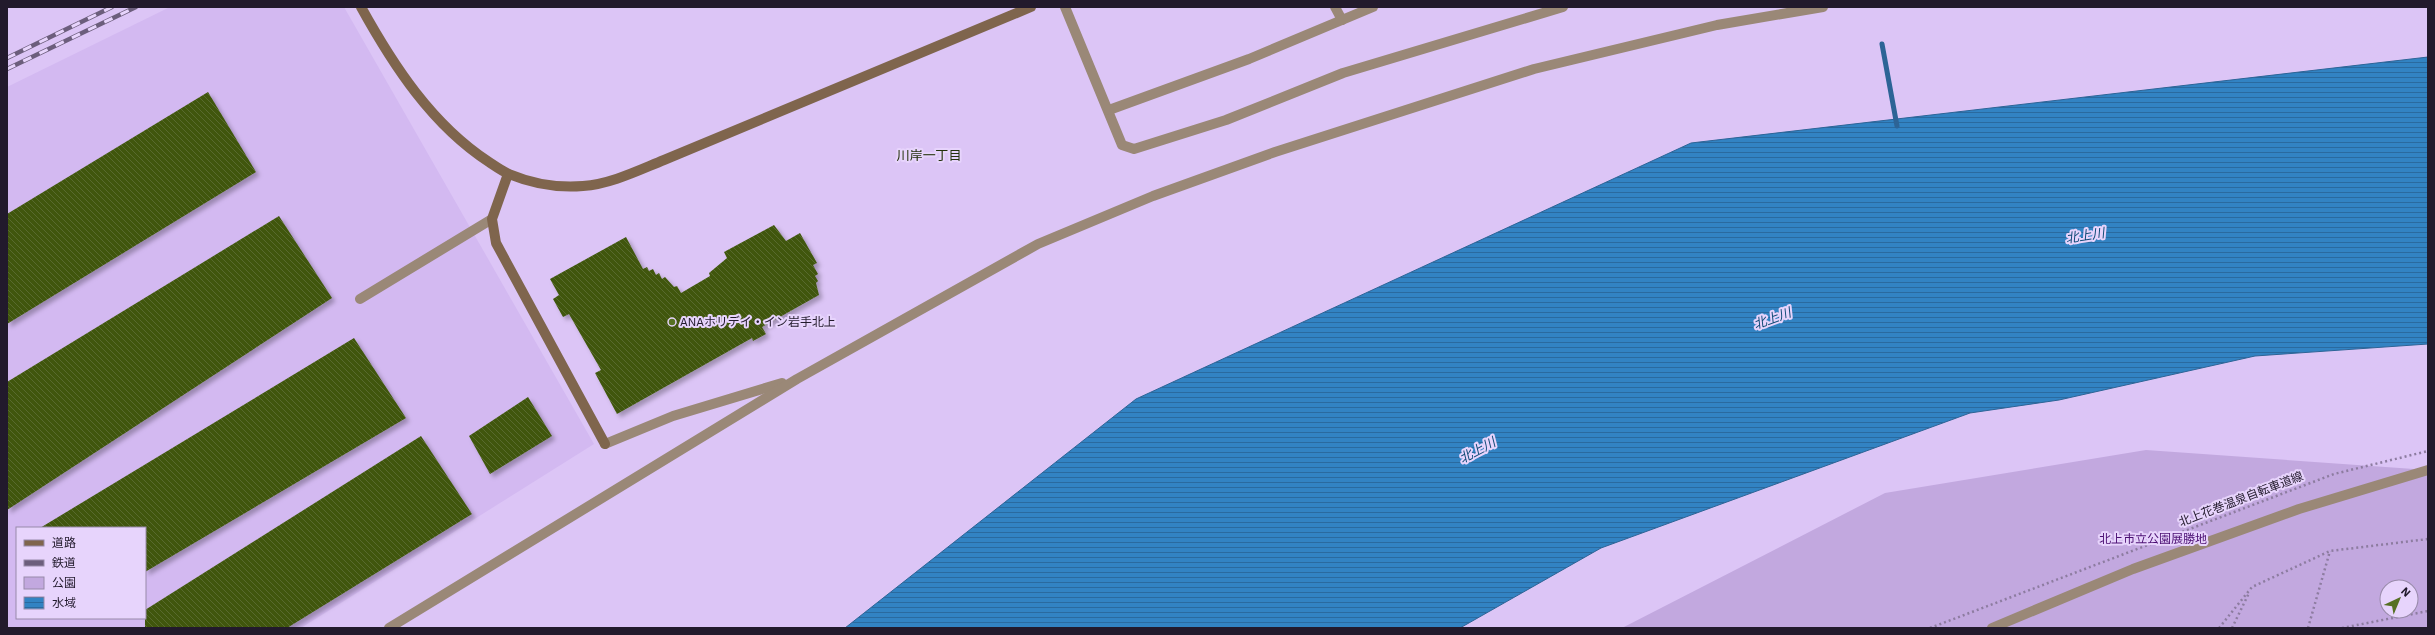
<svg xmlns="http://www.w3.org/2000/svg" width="2435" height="635" font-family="'IBM Plex Sans','Noto Sans JP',sans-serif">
  <defs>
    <pattern id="water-rules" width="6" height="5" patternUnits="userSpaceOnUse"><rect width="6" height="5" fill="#3283c3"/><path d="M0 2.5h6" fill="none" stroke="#2a6a9f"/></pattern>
    <pattern id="building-back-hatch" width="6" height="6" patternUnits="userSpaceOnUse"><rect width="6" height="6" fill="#3f560b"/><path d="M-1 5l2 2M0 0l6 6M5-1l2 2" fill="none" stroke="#586a2f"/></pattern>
    <filter id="shadow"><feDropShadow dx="3.5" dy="3.5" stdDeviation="2" flood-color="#0004"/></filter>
  </defs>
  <rect width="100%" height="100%" fill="#dcc5f6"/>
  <path fill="#d3b9f1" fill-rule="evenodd" d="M170 7H344L594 444 301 628H7V87ZM17 528H145V618H17Z"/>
  <path fill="#c2a8df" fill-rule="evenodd" d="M2146 450 2428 470V628H1622L1885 493ZM2387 587H2411V611H2387Z"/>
  <polygon fill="url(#water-rules)" stroke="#2d6496" points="2428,57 2428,344 2255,356 2059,400 1970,413 1601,548 1460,628 845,628 1136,399 1691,143"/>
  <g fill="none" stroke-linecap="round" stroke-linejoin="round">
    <polyline stroke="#2d6496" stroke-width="5" points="1882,44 1897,126"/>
  </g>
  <g fill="url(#building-back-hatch)" filter="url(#shadow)">
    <polygon points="208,92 256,172 7,324 7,214"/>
    <polygon points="279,216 332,298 7,510 7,382"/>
    <polygon points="774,225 786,241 800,233 817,263 813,265 818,274 815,276 818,281 816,283 819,295 762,327 766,334 753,341 752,338 617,414 595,373 601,370 569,314 563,317 553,299 559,295 550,279 626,237 643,269 647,267 649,271 653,269 656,275 659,273 662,279 665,277 674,287 677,286 681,293 710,276 709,273 727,258 724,252"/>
    <polygon points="354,338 406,418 145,572 145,528 40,528"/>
    <polygon points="528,397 552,436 490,474 469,436"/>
    <polygon points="421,436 472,514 287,628 145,628 145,610"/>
  </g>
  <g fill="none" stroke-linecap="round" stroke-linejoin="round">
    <g stroke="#8d7ca0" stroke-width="2.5" stroke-dasharray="2 3" stroke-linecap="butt">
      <polyline points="1930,628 2334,474 2428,451"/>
      <polyline points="2219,628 2252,587 2330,551 2428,539"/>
      <polyline points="2232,628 2249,593"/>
      <polyline points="2308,628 2330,551"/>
      <polyline points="2342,628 2428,611"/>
    </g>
    <polyline stroke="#9a8877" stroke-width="10" points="360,299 492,219"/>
    <g stroke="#9a8877" stroke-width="10">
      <polyline points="1065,7 1122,145 1134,149 1226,120 1343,73 1563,7"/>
      <polyline points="1335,7 1342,20"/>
      <polyline points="1109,110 1249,59 1373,7"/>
      <polyline points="605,444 673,416 782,383"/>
      <polyline points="389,628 797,379 1038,244 1153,196 1275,152 1534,69 1717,25 1823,7"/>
      <polyline points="1992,628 2133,569 2299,509 2428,470"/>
    </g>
    <g stroke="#7f654d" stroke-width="10">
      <path d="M361 7C393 65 432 125 489 162 495 166 502 171 509 174 533 184 558 188 583 186 611 184 639 170 664 160L1031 7"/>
      <polyline points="508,174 492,219 496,243 605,444"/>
    </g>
    <defs>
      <g id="rail">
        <polyline points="7,58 112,7"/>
        <polyline points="7,69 136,7"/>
      </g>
    </defs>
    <use href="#rail" stroke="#6c5e7c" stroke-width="4.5"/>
    <use href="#rail" stroke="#e7d4fc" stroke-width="3" stroke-dasharray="9" stroke-linecap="butt"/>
  </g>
  <circle fill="#567023" stroke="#e7d4fc" stroke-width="1.5" cx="672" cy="322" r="4"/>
  <g text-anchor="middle" stroke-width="4" stroke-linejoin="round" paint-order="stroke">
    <g font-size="12" fill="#221a2c" stroke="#e7d4fc" text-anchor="start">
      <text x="680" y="326">ANAホリデイ・イン岩手北上</text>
    </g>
    <g font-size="12" fill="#221a2c" stroke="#e7d4fc">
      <text transform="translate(2241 499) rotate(-21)" y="4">北上花巻温泉自転車道線</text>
    </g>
    <g font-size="12" fill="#4a0e72" stroke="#e7d4fc">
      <text x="2153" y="543">北上市立公園展勝地</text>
    </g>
    <g font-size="13" fill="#24310c" stroke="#e7d4fc">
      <text x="929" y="160">川岸一丁目</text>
    </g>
    <g font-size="13" font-style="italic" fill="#0e4a75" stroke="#e7d4fc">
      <text transform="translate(2085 235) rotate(-9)" y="5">北上川</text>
      <text transform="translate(1772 318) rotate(-20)" y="5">北上川</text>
      <text transform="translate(1477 450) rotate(-28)" y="5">北上川</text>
    </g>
  </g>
  <rect width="2435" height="635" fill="none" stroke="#221a2c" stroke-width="16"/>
  <rect x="16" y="527" width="130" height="92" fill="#e7d4fc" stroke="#988aa9"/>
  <rect x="24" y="540" width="20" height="6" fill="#7f654d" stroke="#988aa9"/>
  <text x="52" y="547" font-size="12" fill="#221a2c">道路</text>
  <rect x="24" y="560" width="20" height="6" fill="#6c5e7c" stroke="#988aa9"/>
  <text x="52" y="567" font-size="12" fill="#221a2c">鉄道</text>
  <rect x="24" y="577" width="20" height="12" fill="#c2a8df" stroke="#988aa9"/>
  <text x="52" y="587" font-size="12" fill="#221a2c">公園</text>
  <rect x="24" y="597" width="20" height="12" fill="url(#water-rules)" stroke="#988aa9"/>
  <text x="52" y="607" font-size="12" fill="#221a2c">水域</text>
  <g transform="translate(2399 599) rotate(44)"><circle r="19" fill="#e7d4fc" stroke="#988aa9"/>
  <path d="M0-3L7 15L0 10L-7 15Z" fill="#567023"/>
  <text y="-6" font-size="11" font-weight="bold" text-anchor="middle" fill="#221a2c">N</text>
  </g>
</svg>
